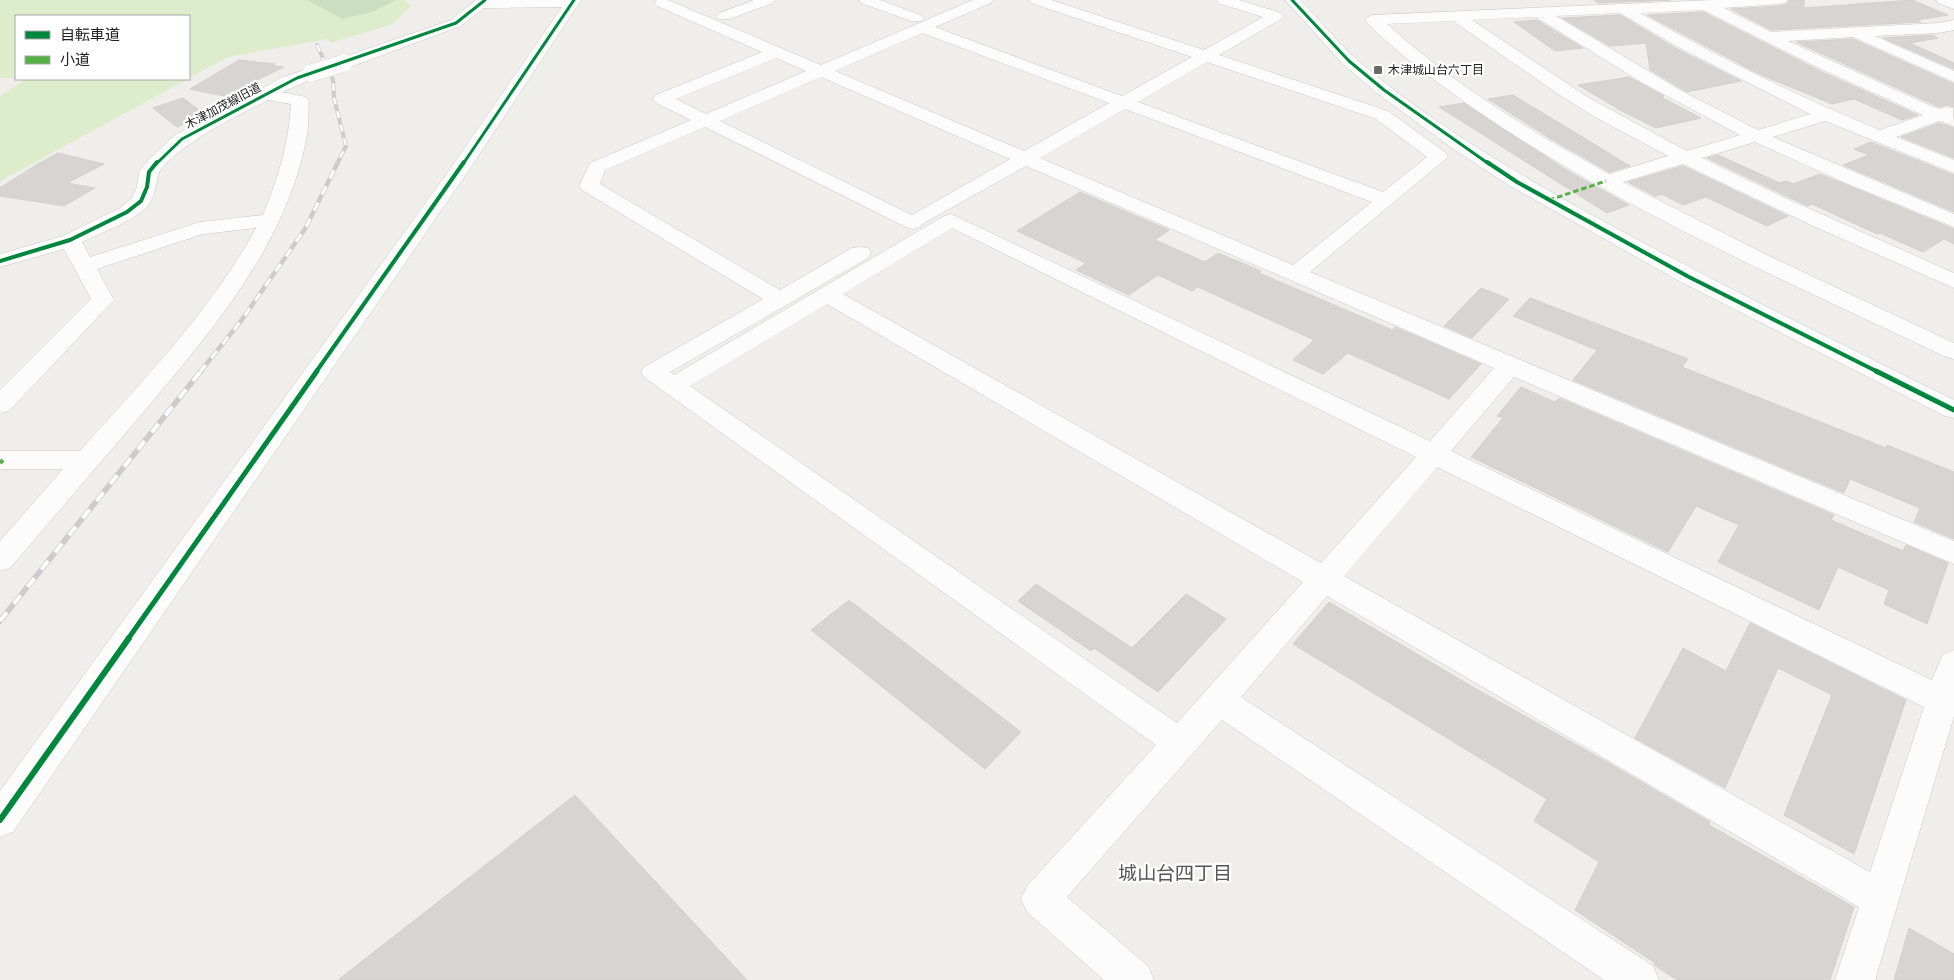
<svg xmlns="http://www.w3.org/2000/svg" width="1954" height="980" font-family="'IBM Plex Sans','Noto Sans JP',sans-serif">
  <rect width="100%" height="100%" fill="#f0eeeb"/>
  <g fill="#ddeccb">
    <polygon points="0,0 307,0 342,19 372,12 397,0 405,0 411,6 393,24 331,43 328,39 228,57 189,78 189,16 16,16 16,78 0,78"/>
    <polygon points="26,79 188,79 0,181 0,96"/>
  </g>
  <polygon fill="#cbdec1" points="307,0 397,0 372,12 342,19"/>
  <g fill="#d7d4d2" stroke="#d3d0cc">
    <polygon points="1594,0 1670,0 1598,3"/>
    <polygon points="1789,0 1804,0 1804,8 1912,0 1948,15 1916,20 1921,22 1771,30 1731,9 1780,6 1787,4"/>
    <polygon points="1703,12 1822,72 1918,115 1902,120 1854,99 1832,104 1759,74 1647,15"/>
    <polygon points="1620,15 1677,49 1741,81 1687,92 1650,70 1646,43 1610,46 1562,18"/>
    <polygon points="1537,20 1583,48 1555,51 1514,22"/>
    <polygon points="1932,35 1938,38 1910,43 1954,63 1954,69 1883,38"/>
    <polygon points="1853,39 1954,84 1954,107 1947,105 1939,107 1930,103 1796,42"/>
    <polygon points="239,60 275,64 273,66 284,67 224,96 190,89"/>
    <polygon points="1629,77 1664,96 1661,97 1701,118 1656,128 1620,110 1578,85"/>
    <polygon points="1513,95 1589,141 1630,166 1609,172 1551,139 1488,99"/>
    <polygon points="183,98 207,116 177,127 153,108"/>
    <polygon points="1464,103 1568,171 1629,205 1607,213 1439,107"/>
    <polygon points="1939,123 1954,128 1954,158 1901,137"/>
    <polygon points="1871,142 1954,175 1954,212 1843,165 1869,155 1854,149"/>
    <polygon points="58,153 104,164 67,183 95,188 64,206 0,196 0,188 36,165"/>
    <polygon points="1718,155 1780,183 1786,181 1793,184 1820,174 1954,229 1954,244 1944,239 1923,252 1880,233 1877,234 1812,204 1808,206 1784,195 1707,158"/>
    <polygon points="1683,166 1788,216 1767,226 1706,197 1683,205 1662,194 1655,196 1628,182"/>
    <polygon points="1080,192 1169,230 1155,240 1205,262 1218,253 1261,271 1259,273 1360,316 1392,330 1395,327 1481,364 1449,399 1348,353 1323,374 1293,360 1314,340 1198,287 1192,291 1158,275 1129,295 1076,270 1086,263 1017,231"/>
    <polygon points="1481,288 1509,299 1472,338 1444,326"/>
    <polygon points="1530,298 1688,359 1682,367 1886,448 1887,445 1954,472 1954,539 1914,522 1920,508 1850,479 1844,493 1573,380 1597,350 1513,316"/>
    <polygon points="1521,387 1555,402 1559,398 1834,515 1831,520 1903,551 1906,545 1948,563 1927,624 1884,604 1889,590 1838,567 1819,610 1718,562 1739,525 1696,506 1668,552 1471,457 1503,418 1497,416"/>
    <polygon points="1036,584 1132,648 1186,594 1226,619 1158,692 1094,648 1091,651 1018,601"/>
    <polygon points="849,600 1021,732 985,769 811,630"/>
    <polygon points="1329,602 1471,686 1607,762 1710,822 1709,825 1854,907 1830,980 1677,980 1654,965 1655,963 1575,910 1599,862 1534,821 1547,799 1293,644"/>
    <polygon points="1750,623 1906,700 1854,854 1784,815 1832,695 1778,668 1725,788 1635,738 1683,648 1726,671"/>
    <polygon points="575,795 747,980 338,980"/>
    <polygon points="1909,928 1954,954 1954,980 1894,980"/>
  </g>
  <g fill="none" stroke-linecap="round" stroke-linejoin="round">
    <defs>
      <g id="minor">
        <polygon points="476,0 581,0 467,173 13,832 0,837 0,791 450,169 562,7 484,8 461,26 350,67 338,67 336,63 338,59 451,20"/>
        <path d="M657 0H668L821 65 973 0H993L991 3 935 27 1122 96 1192 57 1031 3 1029 0H1051L1204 50 1263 17 1218 3 1216 0H1239L1281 13 1284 16 1281 19 1219 55 1388 111 1446 153 1448 157 1310 272 1954 541V564L1514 377 1451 451 1932 680 1943 654 1954 650V716L1875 980H1835L1859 907 1327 596 1241 697 1653 966 1659 980H1604L1222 720 1067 897 1148 966 1154 980H1104L1027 912 1021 899 1027 886 1156 745 644 377 641 372 644 367 763 299 582 190 579 186 590 163 691 120 656 103 653 99 656 95 762 52 657 6 654 3ZM922 33 1109 103 1024 151 835 71ZM776 58 806 71 706 114 676 99ZM1207 62 1376 119 1427 157 1383 192 1138 102ZM821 77 1010 159 912 215 720 121ZM1125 109 1372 202 1293 265 1040 158ZM705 127 906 227 913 229 920 227 922 224 1026 166 1494 368 1430 441 951 214 944 216 674 375 670 372 868 258 871 253 868 248 860 247 852 248 780 290 600 184 605 170ZM952 228 1416 457 1321 563 843 294ZM827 304 1303 582 1177 723 690 386ZM1437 467 1924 707 1870 872 1344 576Z"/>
        <polygon points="754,0 775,0 773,3 729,19 719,19 716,16 719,13"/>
        <polygon points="859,0 880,0 921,15 924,18 921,21 911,21 861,3"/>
        <path d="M1285 0H1300C1319 19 1336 41 1356 59 1434 126 1523 177 1612 226 1724 287 1839 343 1954 400V418L1945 416 1681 282 1510 186 1452 148 1378 94 1343 64Z"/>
        <path d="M1713 0H1787L1785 3 1780 4 1724 8 1771 32 1938 23 1954 20V30L1938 33 1875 36 1954 71V82L1853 37 1788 41 1929 105 1939 109 1947 107 1953 108 1954 126 1939 121 1896 137 1954 160V173L1825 121 1773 137 1954 214V227L1848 184 1755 142 1702 158 1783 197 1954 273V288L1813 226 1683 164 1623 182 1769 256 1954 343V359L1946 357C1778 277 1603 202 1452 93 1428 76 1405 58 1384 39 1378 33 1370 27 1365 20L1368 17 1373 15ZM1703 10 1823 70 1923 115 1880 130C1797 97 1717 56 1640 13ZM1620 13 1678 47 1810 114 1758 130 1680 90 1556 16ZM1536 17 1641 82 1740 135 1687 151 1589 98 1472 20ZM1453 21 1558 94 1595 117 1668 156 1609 174C1530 131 1453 84 1387 24Z"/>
        <polygon points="1936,0 1954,0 1954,9 1938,3"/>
        <path d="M311 68 317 69 319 73 317 77 282 92 306 97 309 101C308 112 309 124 307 135 287 245 211 332 141 415 97 466 54 517 10 568L0 571V541L63 469H0V451H80C143 380 210 312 256 228L203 234 97 269 114 300 9 411 0 413V390L91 299 64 249 0 267V254L63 236 120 208 132 198 137 187 139 172 146 162 175 135 283 77ZM268 100 291 104C289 144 278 178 263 215L200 222 90 257 82 242C100 233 141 219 151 201 156 192 157 174 161 169 191 137 230 120 268 100Z"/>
      </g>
    </defs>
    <use href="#minor" stroke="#c9c8c7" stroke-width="1"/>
    <use href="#minor" fill="#fdfcfc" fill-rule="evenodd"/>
    <defs>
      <polyline id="rail-far2" points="317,45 333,80 334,98 346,146 337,164"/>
      <polyline id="rail-far1" points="200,372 241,321 305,229 338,162"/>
      <polyline id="rail" points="0,621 201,371"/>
    </defs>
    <use href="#rail-far2" stroke="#ccc" stroke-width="4"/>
    <use href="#rail-far1" stroke="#ccc" stroke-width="4.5"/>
    <use href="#rail" stroke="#ccc" stroke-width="5.5"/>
    <use href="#rail-far2" stroke="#fff" stroke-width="2.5" stroke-dasharray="7" stroke-linecap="butt"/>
    <use href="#rail-far1" stroke="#fff" stroke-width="3" stroke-dasharray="9" stroke-linecap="butt"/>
    <use href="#rail" stroke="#fff" stroke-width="4" stroke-dasharray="11" stroke-linecap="butt"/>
    <defs>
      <polyline id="minor-bridge" points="311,73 344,63"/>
    </defs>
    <use href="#minor-bridge" stroke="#c9c8c7" stroke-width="18" stroke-linecap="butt"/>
    <use href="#minor-bridge" stroke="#fdfcfc" stroke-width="17"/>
    <polyline stroke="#55b145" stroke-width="3" stroke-dasharray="5.5 3" stroke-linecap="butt" points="1549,200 1606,181"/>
    <polyline stroke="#55b145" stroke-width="4" stroke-dasharray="8 4" stroke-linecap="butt" points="0,463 3,460"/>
    <defs>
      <g id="cycleway-far3">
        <polyline points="1292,0 1349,61 1384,90 1489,164"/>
        <polyline points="156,164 182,139 297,78 456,23 485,0"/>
        <polyline points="463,164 574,0"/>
      </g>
      <g id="cycleway-far2">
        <polyline points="1487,162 1517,182 1689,277 1878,372"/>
        <polyline points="0,261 70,240 127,212 141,201 147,187 149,172 157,162"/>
        <polyline points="316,372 464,162"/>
      </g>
      <g id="cycleway-far1">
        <polyline points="1876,371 1954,410"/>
        <polyline points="128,639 317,371"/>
      </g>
      <polyline id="cycleway" points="0,820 129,638"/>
    </defs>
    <use href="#cycleway-far3" stroke="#fff" stroke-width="5"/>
    <use href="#cycleway-far2" stroke="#fff" stroke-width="6"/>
    <use href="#cycleway-far1" stroke="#fff" stroke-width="8"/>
    <use href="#cycleway" stroke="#fff" stroke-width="9"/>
    <use href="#cycleway-far3" stroke="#00873e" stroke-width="3"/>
    <use href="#cycleway-far2" stroke="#00873e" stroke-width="4"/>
    <use href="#cycleway-far1" stroke="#00873e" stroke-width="5"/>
    <use href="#cycleway" stroke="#00873e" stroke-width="6"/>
  </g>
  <rect fill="#6a6968" stroke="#fff" stroke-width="2" x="1373" y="65" width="10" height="10" rx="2.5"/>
  <g text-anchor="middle" stroke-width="4.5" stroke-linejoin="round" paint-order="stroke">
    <g font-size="12" fill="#222" stroke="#fff" text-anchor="start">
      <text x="1388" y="74">木津城山台六丁目</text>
    </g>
    <g font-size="12" fill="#222" stroke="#fff">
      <text transform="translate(223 106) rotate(-28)" y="4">木津加茂線旧道</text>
    </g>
    <g font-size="19" fill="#555" stroke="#fff">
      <text x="1175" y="880">城山台四丁目</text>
    </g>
  </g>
  <rect x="15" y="15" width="175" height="65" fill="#ffffff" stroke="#a7a7a7"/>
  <rect x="25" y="31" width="25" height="8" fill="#00873e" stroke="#a7a7a7"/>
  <text x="60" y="40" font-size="15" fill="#222222">自転車道</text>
  <rect x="25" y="56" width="25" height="8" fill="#55b145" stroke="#a7a7a7"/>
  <text x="60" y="65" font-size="15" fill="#222222">小道</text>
</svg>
